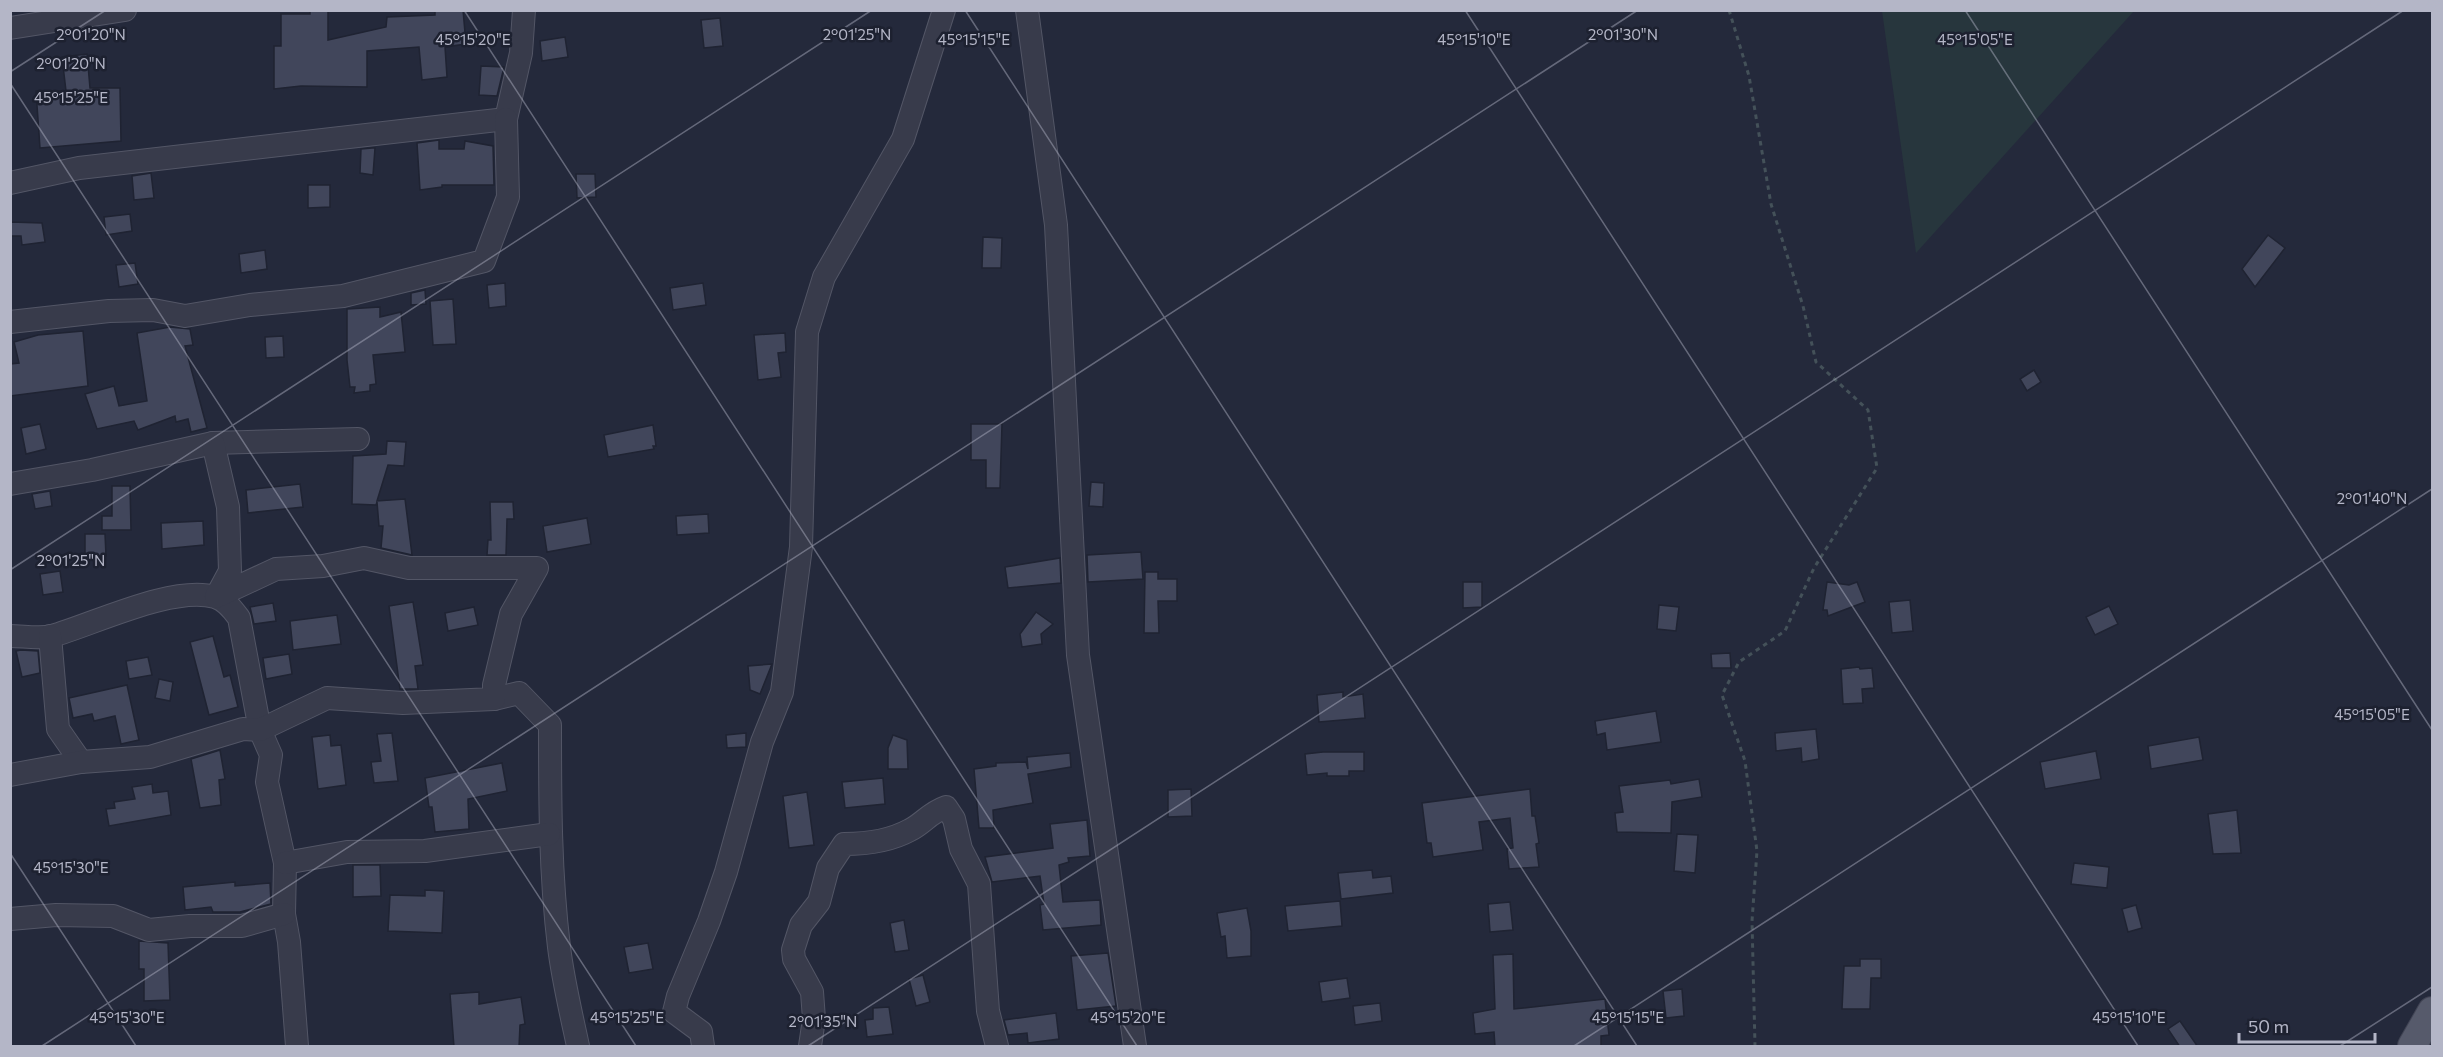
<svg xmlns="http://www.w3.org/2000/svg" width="2443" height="1057" font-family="Commissioner,sans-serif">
  <rect width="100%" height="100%" fill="#24293b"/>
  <polygon fill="#27363d" points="1882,11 1882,10 2134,11 1916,253"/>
  <g fill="#41465b" stroke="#1f2332" stroke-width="1.5">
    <polygon points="310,10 328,10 328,40 386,27 387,17 435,15 435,10 463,10 466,44 445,47 447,77 422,80 419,47 367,51 367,87 301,86 274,89 274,46 281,46 281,14 310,14"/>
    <polygon points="720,18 723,46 704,48 701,20"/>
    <polygon points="565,37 568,57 542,61 540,41"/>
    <polygon points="87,54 90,88 120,88 121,141 40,148 36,91 66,91 62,57"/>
    <polygon points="481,66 504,67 497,96 479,95"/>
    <polygon points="439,140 439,149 464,149 465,141 493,146 494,185 442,185 442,187 420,190 417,143"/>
    <polygon points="372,148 375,148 373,175 360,173 361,149"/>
    <polygon points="151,173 154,198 134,200 132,176"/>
    <polygon points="576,174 595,174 596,197 577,198"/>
    <polygon points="308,185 330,185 330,207 308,208"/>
    <polygon points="130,214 132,231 106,235 104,217"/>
    <polygon points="10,222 42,223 45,242 22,245 21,236 10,236"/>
    <polygon points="2268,235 2285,248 2255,287 2242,269"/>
    <polygon points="983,237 1002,238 1001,268 982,268"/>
    <polygon points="265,250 267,269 241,273 239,254"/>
    <polygon points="135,263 138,284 119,287 116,265"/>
    <polygon points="505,283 506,306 489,308 487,285"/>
    <polygon points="703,283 706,305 673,310 670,288"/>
    <polygon points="425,290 426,304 411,305 411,293"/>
    <polygon points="453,299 456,344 433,345 430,301"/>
    <polygon points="380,307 380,317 401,312 405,352 373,355 376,384 370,385 370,391 354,393 355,387 350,387 347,360 347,309"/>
    <polygon points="170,327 190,329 193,345 185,346 207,428 191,432 188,419 176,422 175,416 138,430 134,421 97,429 85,394 114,386 119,406 147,401 137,333"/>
    <polygon points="83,331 88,386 10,396 10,364 19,363 14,342 38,335"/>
    <polygon points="785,333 786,352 778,353 781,377 758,380 754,335"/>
    <polygon points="283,336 284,357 266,358 265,337"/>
    <polygon points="2034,370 2041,382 2027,391 2020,379"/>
    <polygon points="40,424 46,449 26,454 21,428"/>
    <polygon points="971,424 1002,424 1000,488 986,488 986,460 971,460"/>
    <polygon points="653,425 656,446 653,446 654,449 608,457 604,435"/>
    <polygon points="387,441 406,442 404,466 388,465 377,501 405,499 412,555 381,548 383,526 379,526 377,502 376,505 352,504 353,456 386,454"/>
    <polygon points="1091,482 1104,483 1103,507 1089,506"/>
    <polygon points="300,484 303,507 248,513 246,490"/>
    <polygon points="112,486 130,486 131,530 102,530 102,516 112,516"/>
    <polygon points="50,491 52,506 35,509 32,494"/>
    <polygon points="490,502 513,502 514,519 507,519 506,555 487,555 488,540 491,540"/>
    <polygon points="708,514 709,533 677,535 676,516"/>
    <polygon points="587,518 591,544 547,552 543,526"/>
    <polygon points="203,521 204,545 162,549 161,523"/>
    <polygon points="85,534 105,534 106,556 85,557"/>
    <polygon points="1141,552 1143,579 1088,582 1087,555"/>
    <polygon points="1060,558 1061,583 1008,588 1005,567"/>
    <polygon points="60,571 63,592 43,595 40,574"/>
    <polygon points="1145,572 1158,572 1158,579 1177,579 1177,601 1158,601 1159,633 1144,633"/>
    <polygon points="1463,582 1482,582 1482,607 1463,608"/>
    <polygon points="1827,582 1849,585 1857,582 1865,602 1828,616 1827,610 1823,610"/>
    <polygon points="1910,600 1913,631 1892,633 1889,602"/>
    <polygon points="413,602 423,665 415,666 418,689 400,689 389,606"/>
    <polygon points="273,603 276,621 254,624 250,607"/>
    <polygon points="1659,605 1679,607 1676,631 1657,629"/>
    <polygon points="2109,606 2118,624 2095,635 2086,617"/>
    <polygon points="474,607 478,625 448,631 445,613"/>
    <polygon points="1036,612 1053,624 1041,634 1042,644 1022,647 1020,634"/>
    <polygon points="337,615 341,644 293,650 290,621"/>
    <polygon points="213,636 224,677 230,675 238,707 209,715 190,642"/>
    <polygon points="21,650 38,651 40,673 22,677 16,651"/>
    <polygon points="1730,653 1731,668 1712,668 1711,654"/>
    <polygon points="289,654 292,674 266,679 263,658"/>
    <polygon points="148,657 152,675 129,679 126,661"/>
    <polygon points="772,664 760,694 750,690 748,666"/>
    <polygon points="1859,667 1860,669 1872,668 1874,688 1862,689 1863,703 1843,704 1841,669"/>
    <polygon points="159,679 173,682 170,701 155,698"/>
    <polygon points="127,685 139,740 121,744 115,716 94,721 92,714 73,718 69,698"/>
    <polygon points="1343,692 1343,697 1363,694 1365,718 1319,722 1317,695"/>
    <polygon points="1656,711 1661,742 1607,750 1605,733 1597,735 1595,721"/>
    <polygon points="1816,729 1819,759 1802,762 1801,748 1776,751 1775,733"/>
    <polygon points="392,733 398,781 374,783 371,762 381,761 377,734"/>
    <polygon points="746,733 746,747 727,748 726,735"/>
    <polygon points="330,735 331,746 341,745 346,785 318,789 312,737"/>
    <polygon points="893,735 907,740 908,769 888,769 888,748"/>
    <polygon points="2199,737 2203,760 2151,769 2148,746"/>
    <polygon points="220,750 225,779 219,780 221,805 200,808 191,759"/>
    <polygon points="2096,751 2101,779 2045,789 2040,762"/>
    <polygon points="1323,752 1364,752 1364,771 1349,771 1349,776 1327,776 1327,773 1307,775 1305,754"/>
    <polygon points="1070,753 1071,767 1028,774 1033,803 993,810 994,828 979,828 974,769 996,766 996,763 1026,762 1028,769 1027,757"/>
    <polygon points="502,763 507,791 468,799 469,829 435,832 432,807 429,807 425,778"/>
    <polygon points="883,778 885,804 845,808 842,782"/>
    <polygon points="1699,779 1702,797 1672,802 1671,833 1617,832 1615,813 1623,812 1619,786 1670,780 1671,784"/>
    <polygon points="152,784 153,793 168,791 171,815 109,826 106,809 115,808 114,802 135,799 132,787"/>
    <polygon points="1191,789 1192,816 1168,817 1168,790"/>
    <polygon points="1530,789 1532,816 1535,816 1539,843 1536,844 1539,867 1509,869 1507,849 1513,848 1510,818 1479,822 1483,850 1433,857 1431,843 1427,843 1422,803"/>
    <polygon points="807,792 814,845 789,848 783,796"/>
    <polygon points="2237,810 2241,853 2213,854 2208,814"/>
    <polygon points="1087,820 1090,856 1068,858 1069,862 1059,865 1063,902 1100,900 1101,925 1043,930 1040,905 1044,904 1040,876 992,882 985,857 1053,848 1050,824"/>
    <polygon points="1677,834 1698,835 1695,873 1674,871"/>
    <polygon points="2074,863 2109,867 2107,888 2071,884"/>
    <polygon points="353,865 380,865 381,896 353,897"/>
    <polygon points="1372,870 1373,878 1391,876 1393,893 1341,899 1338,873"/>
    <polygon points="235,882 235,886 270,883 271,904 240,912 213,912 211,907 185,910 183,887"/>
    <polygon points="425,890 444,891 442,933 388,931 390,895 425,896"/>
    <polygon points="1340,901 1342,926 1288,931 1285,906"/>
    <polygon points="1510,902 1513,930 1490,932 1488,904"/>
    <polygon points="2136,905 2142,928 2128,932 2122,909"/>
    <polygon points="1247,908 1251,931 1251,956 1227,958 1225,936 1221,937 1217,913"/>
    <polygon points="904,920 909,950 895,952 890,923"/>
    <polygon points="139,941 168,943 170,1000 144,1001 144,969 139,969"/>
    <polygon points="648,943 653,969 629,973 624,947"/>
    <polygon points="1108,953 1116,1006 1077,1010 1071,956"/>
    <polygon points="1513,954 1514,1009 1605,999 1609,1035 1601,1036 1601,1047 1495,1047 1494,1032 1475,1034 1473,1013 1495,1009 1493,955"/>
    <polygon points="1860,959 1881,959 1881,978 1871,978 1870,1009 1842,1009 1844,966 1860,966"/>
    <polygon points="923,975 930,1002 916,1006 909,979"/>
    <polygon points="1347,978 1350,998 1322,1002 1319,982"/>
    <polygon points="1682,989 1684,1016 1666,1018 1663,991"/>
    <polygon points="479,992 479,1004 521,997 525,1024 520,1025 519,1047 454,1047 450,994"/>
    <polygon points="1380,1003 1382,1021 1355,1025 1353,1006"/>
    <polygon points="889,1007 893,1034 867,1037 865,1020 873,1019 873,1008"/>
    <polygon points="1056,1013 1059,1039 1028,1043 1027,1033 1008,1035 1004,1020"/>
    <polygon points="2180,1021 2198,1047 2180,1047 2168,1029"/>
  </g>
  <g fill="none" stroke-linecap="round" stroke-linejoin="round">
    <defs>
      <g id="minor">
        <polyline points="1027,10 1056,225 1078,655 1135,1046"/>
        <polyline points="10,28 125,10"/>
        <polyline points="10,183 79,168 506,119 521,53 524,10"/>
        <polyline points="10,322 109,311 153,310 185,316 250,305 343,296 484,261 508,197 506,119"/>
        <polyline points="10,484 92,470 213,443 358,439"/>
        <path d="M10 636C23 636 40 639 52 636 94 624 173 585 215 597 226 600 233 610 239 618L260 730 271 755 267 782 285 863 284 914 289 942 297 1046"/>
        <polyline points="50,636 58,729 81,762"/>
        <path d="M494 699 519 693 550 725C550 799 550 873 559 947 563 980 571 1013 578 1046"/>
        <polyline points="10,775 81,762 150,757 243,729 260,730 327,698 403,703 494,699 494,685 511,614 537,568 409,568 364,558 323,566 276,569 216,597 230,571 228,507 213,443"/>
        <polyline points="285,863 347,852 425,851 549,834"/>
        <polyline points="10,919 56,915 113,916 149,930 190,926 242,926 284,914"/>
        <polyline points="703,1046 701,1032 674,1012 678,996 709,921 726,872 762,742 782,692 801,547 807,332 824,277 903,139 944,10"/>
        <path d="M810 1046 814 1019 812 992 794 959 793 950 801 925 819 902 828 868 844 844C867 844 890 841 910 830 924 823 929 813 946 807L954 819 961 849 979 884 988 1011 997 1046"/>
      </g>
      <polyline id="major" points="2412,1046 2432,1011"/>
    </defs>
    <use href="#minor" stroke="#535666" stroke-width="24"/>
    <use href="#major" stroke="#414454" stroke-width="30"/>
    <polyline stroke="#445159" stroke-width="3" stroke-dasharray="4.5 4.5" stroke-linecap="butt" points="1729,10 1749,76 1771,204 1803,306 1816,362 1868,410 1877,468 1814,568 1785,631 1739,662 1722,695 1745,761 1757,851 1752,921 1755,1046"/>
    <use href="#minor" stroke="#383b4b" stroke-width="22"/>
    <use href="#major" stroke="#565a6b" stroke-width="28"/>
  </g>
  <path fill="none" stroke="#b4b6c7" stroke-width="1.5" stroke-opacity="0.45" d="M464 10 1137 1046M965 10 1637 1046M1465 10 2138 1046M1965 10 2432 730M10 72 106 10M10 83 636 1046M10 570 872 10M10 853 136 1046M42 1046 1638 10M808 1046 2404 10M1574 1046 2432 489M2340 1046 2432 987"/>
  <g font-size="15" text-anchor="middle" fill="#b4b6c7" stroke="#1d2130" stroke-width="5" stroke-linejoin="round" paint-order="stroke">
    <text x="91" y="40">2°01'20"N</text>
    <text x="857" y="40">2°01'25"N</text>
    <text x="1623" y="40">2°01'30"N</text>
    <text x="473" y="45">45°15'20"E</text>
    <text x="974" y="45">45°15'15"E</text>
    <text x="1474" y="45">45°15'10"E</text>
    <text x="1975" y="45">45°15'05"E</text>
    <text x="71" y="69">2°01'20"N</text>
    <text x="71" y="103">45°15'25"E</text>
    <text x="2372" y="504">2°01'40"N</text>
    <text x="71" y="566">2°01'25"N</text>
    <text x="2372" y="720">45°15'05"E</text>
    <text x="71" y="873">45°15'30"E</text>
    <text x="127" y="1023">45°15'30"E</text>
    <text x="627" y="1023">45°15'25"E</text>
    <text x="1128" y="1023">45°15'20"E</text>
    <text x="1628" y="1023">45°15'15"E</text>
    <text x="2129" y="1023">45°15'10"E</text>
    <text x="823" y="1027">2°01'35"N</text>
  </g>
  <rect width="2443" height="1057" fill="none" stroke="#b4b6c7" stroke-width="24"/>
  <path d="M2239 1033v9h136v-9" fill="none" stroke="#b4b6c7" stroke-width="3"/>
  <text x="2248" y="1033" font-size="18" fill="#b4b6c7" stroke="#1d2130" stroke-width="4.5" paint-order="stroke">50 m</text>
</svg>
